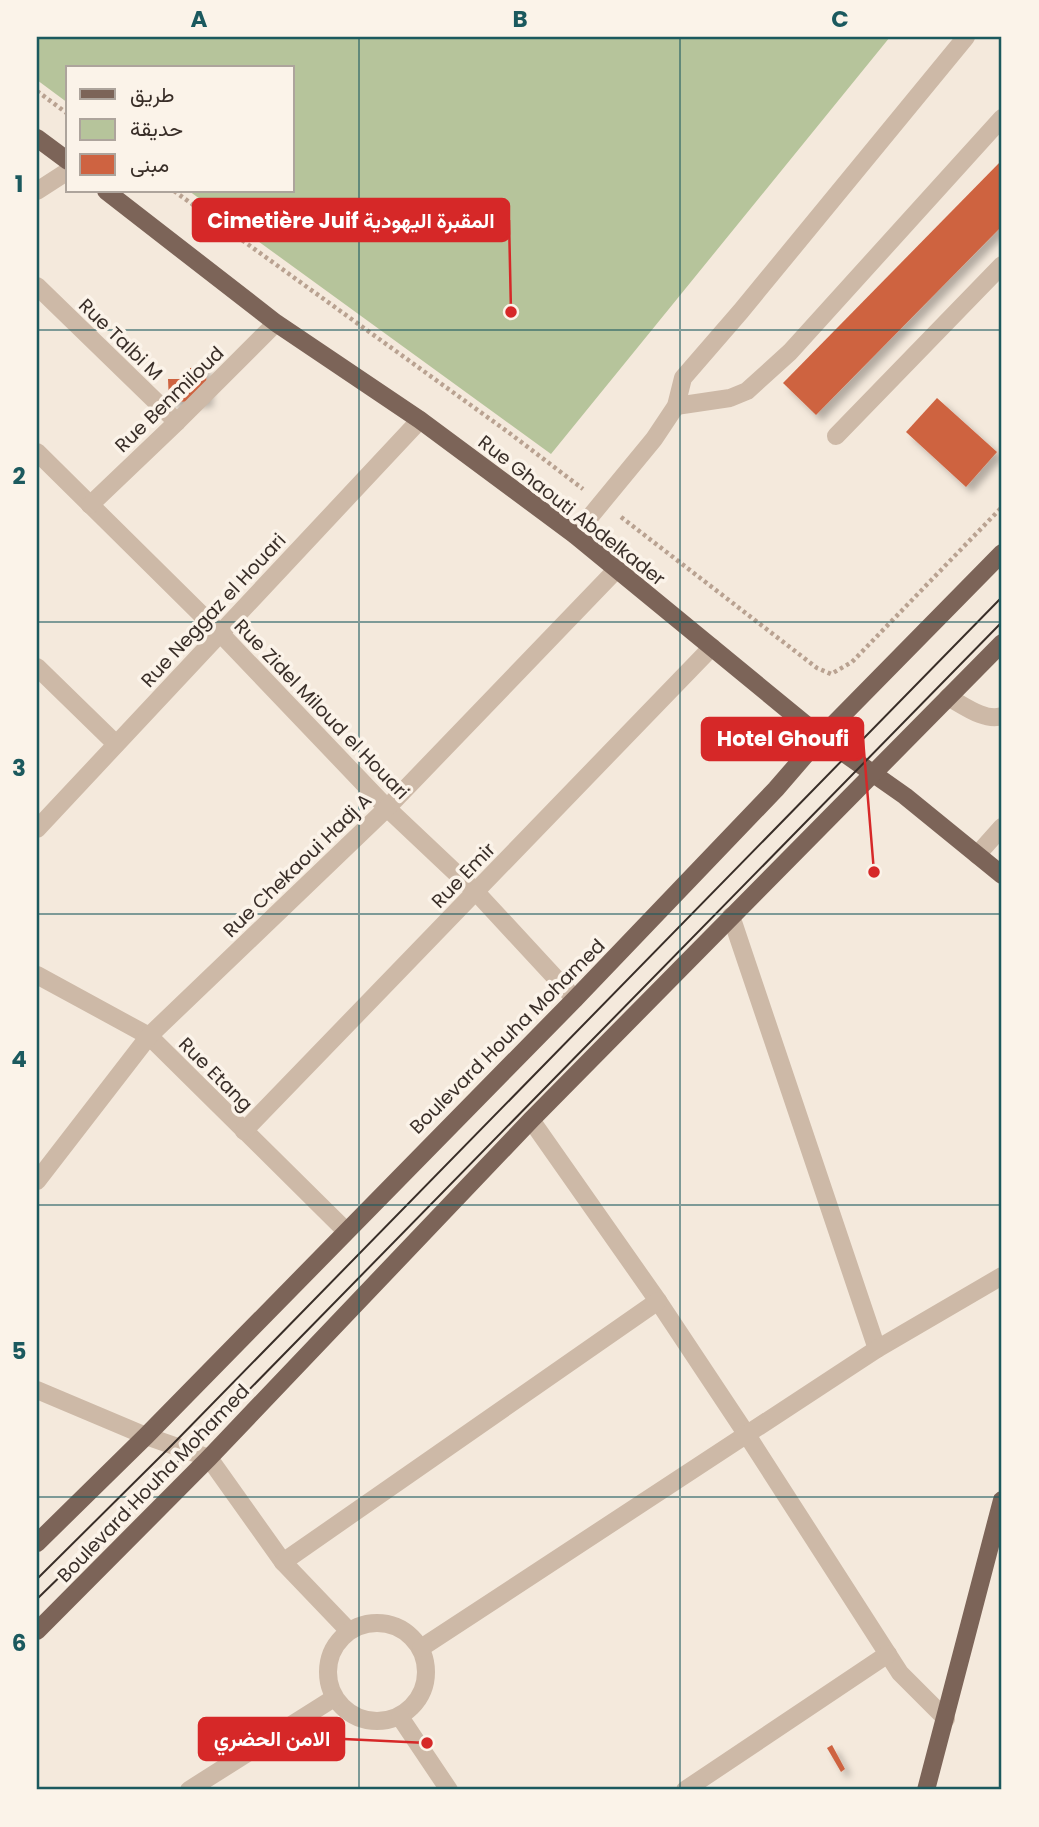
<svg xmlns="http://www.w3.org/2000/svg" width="1039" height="1827" font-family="Poppins,Vazirmatn,sans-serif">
  <defs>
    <filter id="shadow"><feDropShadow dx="6" dy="6" stdDeviation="3.5" flood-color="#0004"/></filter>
  </defs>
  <rect width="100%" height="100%" fill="#f4e9dc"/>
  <polygon fill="#b6c49b" points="37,37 890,37 551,454 189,191 292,191 292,68 68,68 68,103 37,80"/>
  <g fill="#ce6341" filter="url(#shadow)">
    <polygon points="1002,160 1002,226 816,415 783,383"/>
    <polygon points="206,367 207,401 169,402 168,379 190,379 190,368"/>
    <polygon points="937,398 997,452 966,487 906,432"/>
    <polygon points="832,1745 845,1769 841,1772 827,1748"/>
  </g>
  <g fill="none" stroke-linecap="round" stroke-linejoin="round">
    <g stroke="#b9a291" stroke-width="4.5" stroke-dasharray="3.5 3.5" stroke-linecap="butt">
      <polyline points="37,91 68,114"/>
      <polyline points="174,191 508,432 583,489"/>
      <polyline points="621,517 817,668 831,674 852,662 1002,507"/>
    </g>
    <g stroke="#cdb9a7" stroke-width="18">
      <polyline points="37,191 68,171"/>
      <polyline points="37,286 177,422"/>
      <polyline points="676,406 730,398 747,391 790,352 1002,118"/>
      <polyline points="836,436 1002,265"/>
      <polyline points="37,452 220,633 387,808 476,892 575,999"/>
      <polyline points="90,505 177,422 276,323"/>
      <polyline points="575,535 654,439 676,406 683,378 741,311 966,37"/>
      <polyline points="37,667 116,744"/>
      <path d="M948 697C963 705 985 722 1002 716"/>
      <polyline points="37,829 420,420"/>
      <polyline points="977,855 1002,827"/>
      <polyline points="731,916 877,1349"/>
      <polyline points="37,975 149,1036 345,1230"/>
      <polyline points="531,1120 658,1301 747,1435 900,1673 946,1719"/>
      <polyline points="244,1131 712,647"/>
      <polyline points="37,1181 149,1036 387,808 617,569"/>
      <polyline points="37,1390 146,1436 209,1458 283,1562 349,1631"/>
      <polyline points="283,1562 658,1301"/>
      <circle cx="377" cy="1672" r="49"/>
      <polyline points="421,1648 877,1349 1002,1276"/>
      <polyline points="400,1717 449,1790"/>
      <polyline points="189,1790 334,1698"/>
      <polyline points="685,1790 888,1654"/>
    </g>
    <g stroke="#7c6458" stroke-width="18">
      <polyline points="37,138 68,161"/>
      <polyline points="106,191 276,323 420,420 575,535 821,737 905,796 1002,875"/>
      <polyline points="37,1543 146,1436 575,999 776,789 821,737 1002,553"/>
      <polyline points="37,1631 209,1458 531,1120 1002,643"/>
      <polyline points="926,1790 1002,1500"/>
    </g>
    <g stroke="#392e28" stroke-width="2">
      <polyline points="37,1579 172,1445 1002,597"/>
      <polyline points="37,1599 189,1451 1002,622"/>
    </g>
  </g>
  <path fill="none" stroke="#1b595e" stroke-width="2" stroke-opacity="0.55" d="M359 37V1790M680 37V1790M37 330H1002M37 622H1002M37 914H1002M37 1205H1002M37 1497H1002"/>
  <g text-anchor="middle" stroke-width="7" stroke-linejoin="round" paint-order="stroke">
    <g font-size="19" fill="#392e28" stroke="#fbf3e9">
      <text transform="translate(121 339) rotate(44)" y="7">Rue Talbi M</text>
      <text transform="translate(169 399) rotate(-44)" y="7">Rue Benmiloud</text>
      <text transform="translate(572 510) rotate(38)" y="7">Rue Ghaouti Abdelkader</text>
      <text transform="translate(213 610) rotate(-47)" y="7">Rue Neggaz el Houari</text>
      <text transform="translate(322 709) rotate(46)" y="7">Rue Zidel Miloud el Houari</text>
      <text transform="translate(297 865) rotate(-44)" y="7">Rue Chekaoui Hadj A</text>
      <text transform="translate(463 875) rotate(-46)" y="7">Rue Emir</text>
      <text transform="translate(507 1036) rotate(-45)" y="7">Boulevard Houha Mohamed</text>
      <text transform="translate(216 1074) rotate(45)" y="7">Rue Etang</text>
      <text transform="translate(153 1483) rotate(-46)" y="7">Boulevard Houha Mohamed</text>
    </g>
  </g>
  <path fill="none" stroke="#d62828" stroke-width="2.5" d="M511 312L509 220M874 872L863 739M427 1743L344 1739"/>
  <g fill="#d62828" stroke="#fbf3e9" stroke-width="2.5">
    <circle cx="511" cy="312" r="7"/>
    <circle cx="874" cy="872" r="7"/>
    <circle cx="427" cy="1743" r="7"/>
  </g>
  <g fill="#d62828" stroke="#d62828" stroke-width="2.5">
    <rect x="193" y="199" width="316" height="42" rx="7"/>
    <rect x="702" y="718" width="161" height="42" rx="7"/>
    <rect x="199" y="1718" width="145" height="42" rx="7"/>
  </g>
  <g font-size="21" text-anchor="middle" font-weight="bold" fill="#fff">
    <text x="351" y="228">Cimetière Juif المقبرة اليهودية</text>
    <text x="783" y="746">Hotel Ghoufi</text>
    <text x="272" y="1746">الامن الحضري</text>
  </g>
  <rect width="1039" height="1827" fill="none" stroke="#fbf3e9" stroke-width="77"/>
  <rect x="66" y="66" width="228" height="126" fill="#fbf3e9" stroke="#ada49c" stroke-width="2"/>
  <rect x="80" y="89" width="35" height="10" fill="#7c6458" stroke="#ada49c" stroke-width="2"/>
  <text x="130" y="102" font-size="21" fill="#392e28">طريق</text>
  <rect x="80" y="119" width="35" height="21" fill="#b6c49b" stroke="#ada49c" stroke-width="2"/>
  <text x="130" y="136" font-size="21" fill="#392e28">حديقة</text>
  <rect x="80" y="154" width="35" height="21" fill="#ce6341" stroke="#ada49c" stroke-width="2"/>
  <text x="130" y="172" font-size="21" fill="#392e28">مبنى</text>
  <rect x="38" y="38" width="962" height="1750" fill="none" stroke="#1b595e" stroke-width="2.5"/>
  <g font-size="23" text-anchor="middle" font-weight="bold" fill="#1b595e">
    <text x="199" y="27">A</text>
    <text x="520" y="27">B</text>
    <text x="840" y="27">C</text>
    <text x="19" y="192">1</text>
    <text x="19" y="484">2</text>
    <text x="19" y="776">3</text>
    <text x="19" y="1067">4</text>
    <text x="19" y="1359">5</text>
    <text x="19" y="1651">6</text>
  </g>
</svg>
